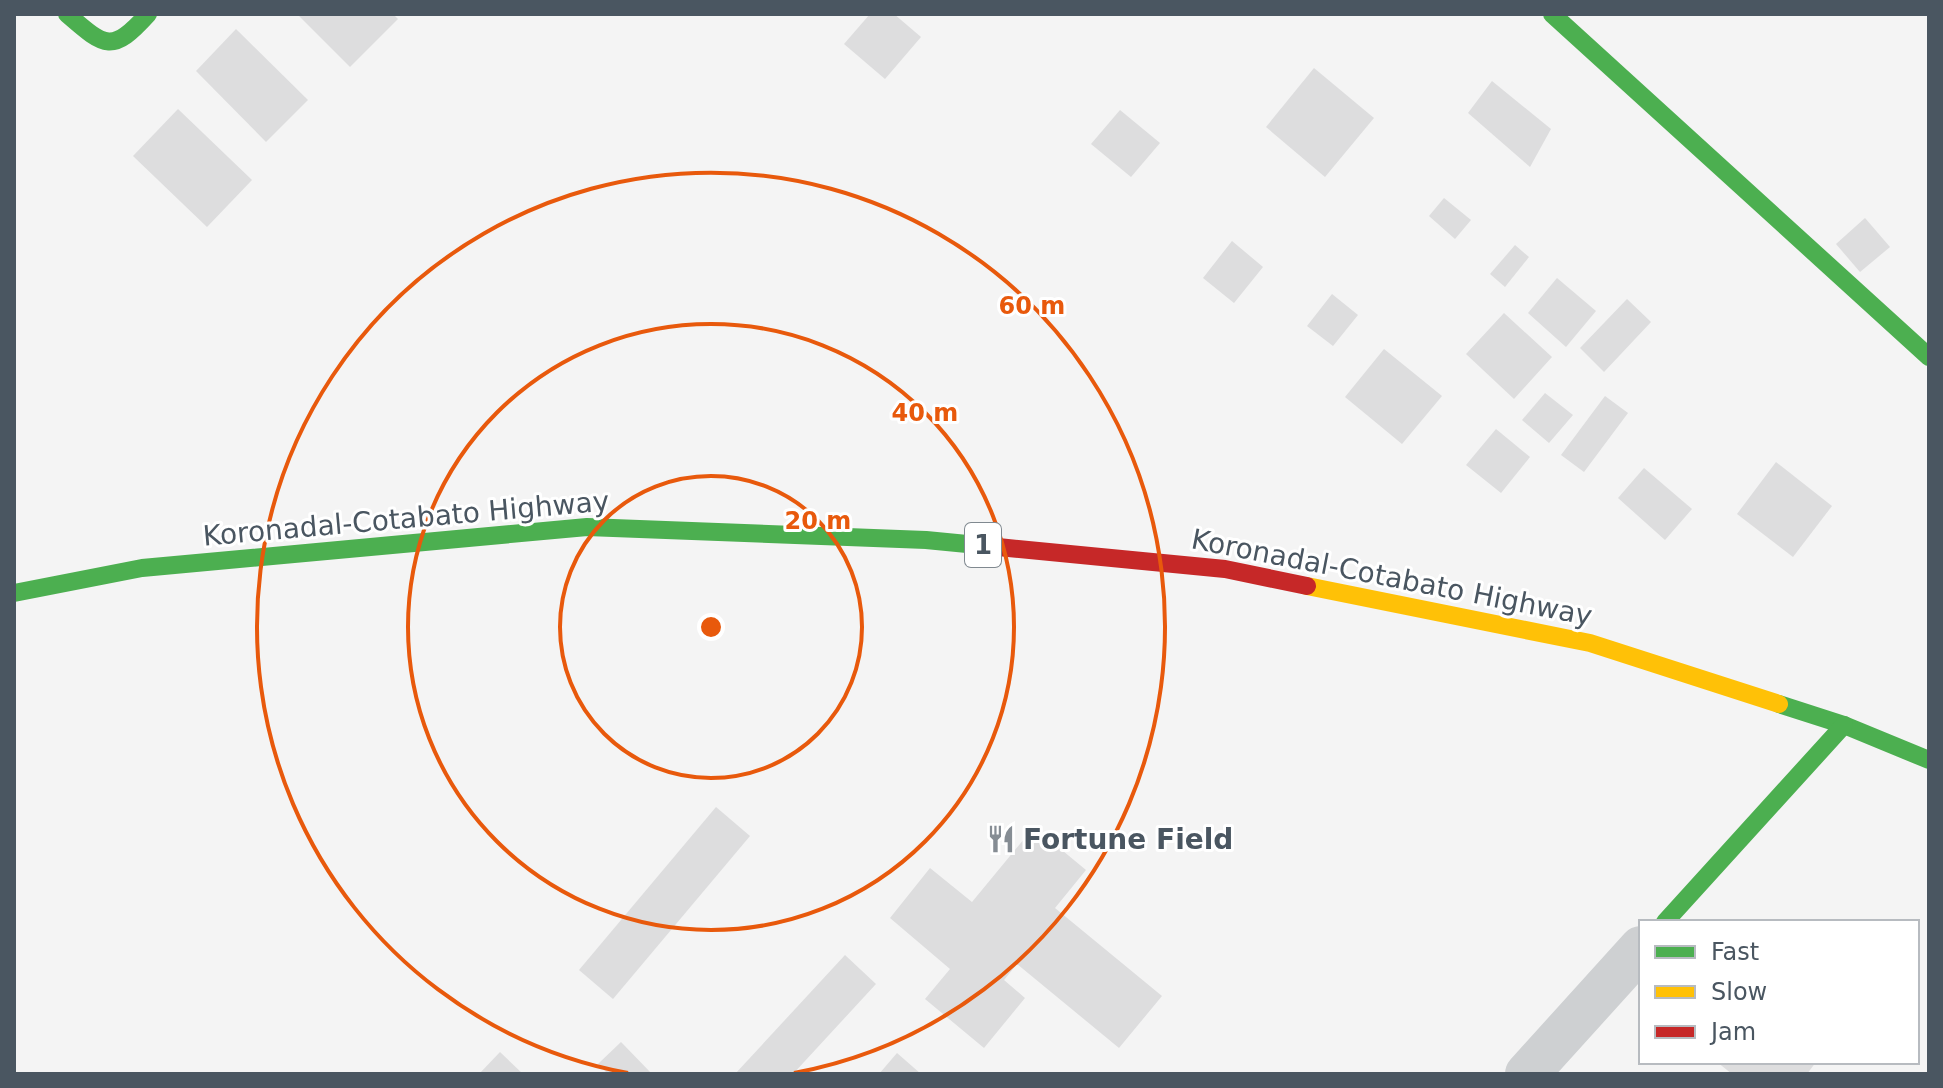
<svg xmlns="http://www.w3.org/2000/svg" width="1943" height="1088" font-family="'DejaVu Sans',sans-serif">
  <rect width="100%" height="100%" fill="#f4f4f4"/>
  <g fill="#ddddde">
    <polygon points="297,14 393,14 398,19 350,67"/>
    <polygon points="870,14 894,14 921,37 885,79 844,44"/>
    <polygon points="236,29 308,100 266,142 196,71"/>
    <polygon points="1314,68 1374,118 1325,177 1266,127"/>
    <polygon points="1492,81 1551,129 1530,167 1468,113"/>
    <polygon points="178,109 252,180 207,227 133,156"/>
    <polygon points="1120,110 1160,143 1131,177 1091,144"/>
    <polygon points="1444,198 1471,220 1455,239 1429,216"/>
    <polygon points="1865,218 1890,247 1860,272 1836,244"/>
    <polygon points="1232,241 1263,267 1234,303 1203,278"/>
    <polygon points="1515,245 1529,257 1505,287 1490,274"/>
    <polygon points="1557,278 1596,311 1566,347 1528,313"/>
    <polygon points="1332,294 1358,315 1333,346 1307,326"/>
    <polygon points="1627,299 1651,322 1604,372 1580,348"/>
    <polygon points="1504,313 1552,357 1514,399 1466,354"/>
    <polygon points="1384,349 1442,396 1402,444 1345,397"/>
    <polygon points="1545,393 1573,415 1549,443 1522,420"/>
    <polygon points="1605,396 1628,413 1584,472 1561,455"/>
    <polygon points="1496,429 1530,457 1501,493 1466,465"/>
    <polygon points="1776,462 1832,506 1793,557 1737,514"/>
    <polygon points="1644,468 1692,509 1665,540 1618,498"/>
    <polygon points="716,807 750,836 613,999 579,970"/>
    <polygon points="1034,827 1086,870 1055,908 1162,996 1119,1048 1017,964 1004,980 1025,998 984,1048 925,999 950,969 890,918 930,868 972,902"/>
    <polygon points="845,955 876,984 793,1074 735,1074"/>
    <polygon points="621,1042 652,1074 608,1074 598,1064"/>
    <polygon points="500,1052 523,1074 479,1074"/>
    <polygon points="897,1053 921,1074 879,1074"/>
    <polygon points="1717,1062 1816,1062 1807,1074 1732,1074"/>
  </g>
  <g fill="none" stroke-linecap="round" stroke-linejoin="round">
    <polyline stroke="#ced0d2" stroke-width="44" points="1527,1074 1641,948"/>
    <g stroke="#4caf50" stroke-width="18">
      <path d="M67 14C105 47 112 54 148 14"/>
      <polyline points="1552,14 1929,357"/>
      <polyline points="14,593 142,568 587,527 926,540 998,547"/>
      <polyline points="1779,704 1844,725 1929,760"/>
      <polyline points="1665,922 1844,725"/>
    </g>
    <polyline stroke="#ffc107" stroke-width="18" points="1307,586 1590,643 1779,704"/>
    <polyline stroke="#c62828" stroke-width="18" points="998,547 1225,569 1307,586"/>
  </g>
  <g fill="none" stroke="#e8590c" stroke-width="4">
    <circle cx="711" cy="627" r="151"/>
    <circle cx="711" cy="627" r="303"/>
    <path d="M628 1073A454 454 0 1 1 794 1073"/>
  </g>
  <defs>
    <symbol id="restaurant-bare" viewBox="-9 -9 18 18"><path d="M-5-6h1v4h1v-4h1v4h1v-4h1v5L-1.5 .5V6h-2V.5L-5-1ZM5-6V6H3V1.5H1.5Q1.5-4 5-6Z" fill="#868d94" stroke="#fff" stroke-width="2.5" paint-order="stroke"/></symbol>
  </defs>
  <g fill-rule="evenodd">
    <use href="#restaurant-bare" x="981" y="819" width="40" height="40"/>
  </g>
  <g text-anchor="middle" stroke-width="6" stroke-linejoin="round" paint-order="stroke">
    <rect fill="#fff" stroke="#808990" stroke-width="2" x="965" y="523" width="36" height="44" rx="6"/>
    <g font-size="26" font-weight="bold" fill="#4a5661">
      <text x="983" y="554">1</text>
    </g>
    <g font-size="28" fill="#4a5661" stroke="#fff">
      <text transform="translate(406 518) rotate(-5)" y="10">Koronadal-Cotabato Highway</text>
      <text transform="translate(1392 577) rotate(11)" y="10">Koronadal-Cotabato Highway</text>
    </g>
    <g font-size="28" font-weight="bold" fill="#4a5661" stroke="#fff" text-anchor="start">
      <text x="1023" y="849">Fortune Field</text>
    </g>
  </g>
  <circle cx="711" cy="627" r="12" fill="#e8590c" stroke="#fff" stroke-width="4"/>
  <g font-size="24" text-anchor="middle" font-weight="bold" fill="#e8590c" stroke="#fff" stroke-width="6" stroke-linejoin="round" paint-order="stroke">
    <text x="1032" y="314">60 m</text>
    <text x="925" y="421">40 m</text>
    <text x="818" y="529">20 m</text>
  </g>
  <rect width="1943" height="1088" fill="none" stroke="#4a5661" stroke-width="32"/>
  <rect x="1639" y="920" width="280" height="144" fill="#ffffff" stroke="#b7bbc0" stroke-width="2"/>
  <rect x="1655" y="946" width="40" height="12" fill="#4caf50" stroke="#b7bbc0" stroke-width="2"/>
  <text x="1711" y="960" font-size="24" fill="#4a5661">Fast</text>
  <rect x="1655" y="986" width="40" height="12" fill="#ffc107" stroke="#b7bbc0" stroke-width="2"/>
  <text x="1711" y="1000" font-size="24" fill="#4a5661">Slow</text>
  <rect x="1655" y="1026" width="40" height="12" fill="#c62828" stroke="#b7bbc0" stroke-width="2"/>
  <text x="1711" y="1040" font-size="24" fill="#4a5661">Jam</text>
</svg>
